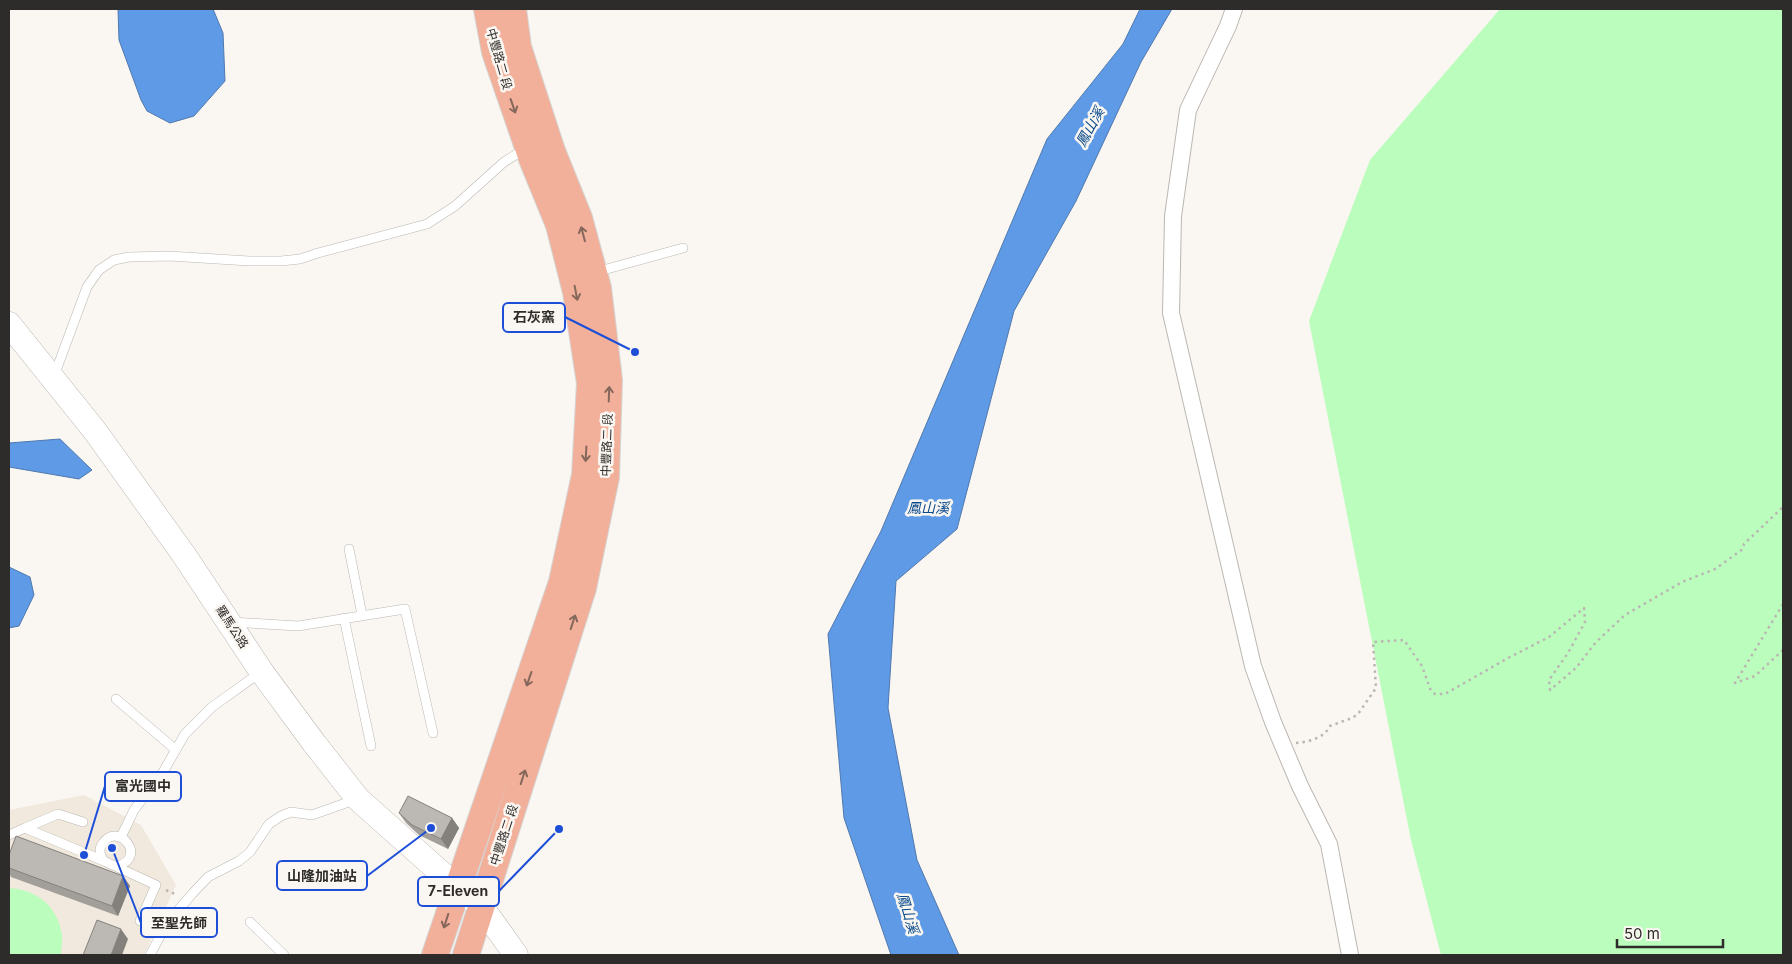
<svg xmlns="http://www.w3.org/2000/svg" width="1792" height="964" font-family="Inter,'Noto Sans TC',sans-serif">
  <rect width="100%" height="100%" fill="#faf6f1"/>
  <polygon fill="#f1e9dd" points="84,795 141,825 176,885 144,955 9,955 9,810"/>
  <g fill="#bbfdbc">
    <polygon points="1500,9 1783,9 1783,955 1441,955 1411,840 1309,321 1370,160"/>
    <path d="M9 888C36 889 59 907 62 936 63 942 61 949 61 955H9Z"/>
  </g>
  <g fill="#5e9ae6" stroke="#5079ae">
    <polygon points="118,9 213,9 223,33 225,81 194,116 170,123 147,111 141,100 119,40"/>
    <polygon points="1140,9 1172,9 1141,62 1076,201 1014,311 957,529 896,581 888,708 917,860 959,955 891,955 844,818 828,634 881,531 1047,139 1123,44"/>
    <polygon points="60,439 92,470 79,479 9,467 9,443"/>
    <polygon points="9,567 30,577 34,595 19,626 9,628"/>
  </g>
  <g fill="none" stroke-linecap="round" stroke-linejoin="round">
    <defs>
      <g id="lane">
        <polyline points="596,272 683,248"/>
        <polyline points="54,376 87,287 99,270 114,260 129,257 169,256 249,261 281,261 300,259 318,253 427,224 455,206 504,162 525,149"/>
        <polyline points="349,549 362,615"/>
        <polyline points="344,618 371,746"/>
        <polyline points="231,622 298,626 405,609 433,733"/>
        <polyline points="116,699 176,750"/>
        <polyline points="25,828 58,814 83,822"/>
        <polyline points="9,835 25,828 104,861"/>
        <polyline points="121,837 134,810 163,772 185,734 212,707 261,672"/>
        <path d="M117 866C148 858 119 821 103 843 98 849 100 856 104 861L156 885 140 921"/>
        <polyline points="250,922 284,955"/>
        <polyline points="150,955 167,923 192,894 208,877 239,861 250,852 269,824 281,816 291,812 312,815 357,799"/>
      </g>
      <polyline id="street" points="1234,9 1228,26 1188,110 1173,216 1171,313 1253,666 1273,722 1300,786 1329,844 1350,955"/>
      <polyline id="secondary" points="9,324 95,431 184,555 261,671 314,743 358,799 457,887 481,906 516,955"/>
      <g id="primary">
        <polyline points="435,955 562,582 585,475 590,383 576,292 559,225 532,159 495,52 487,9"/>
        <polyline points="466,955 583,588 606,477 609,380 598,288 579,218 552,151 518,47 513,9"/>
      </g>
    </defs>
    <use href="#lane" stroke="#bbb8b3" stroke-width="10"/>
    <use href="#street" stroke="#bbb8b3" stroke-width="18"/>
    <use href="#secondary" stroke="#bbb8b3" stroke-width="25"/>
    <use href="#primary" stroke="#d5d5d4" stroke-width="28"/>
    <g stroke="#bab7b3" stroke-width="2.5" stroke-dasharray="2.5 4" stroke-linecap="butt">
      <polyline points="1783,604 1735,683 1755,676 1783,650"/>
      <path d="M1296 743C1309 742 1324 738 1330 726L1352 718 1358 714 1376 688 1373 642 1404 640 1422 666 1431 691 1435 694H1445L1508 658 1549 637 1584 608 1585 622 1568 653 1549 680 1550 690 1576 668 1596 642 1625 615 1682 582 1715 569 1743 549 1744 544 1783 507"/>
      <polyline points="166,890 177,895"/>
    </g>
    <use href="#lane" stroke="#fff" stroke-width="9"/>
    <use href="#street" stroke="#fff" stroke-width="16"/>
    <use href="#secondary" stroke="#fff" stroke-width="24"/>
    <use href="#primary" stroke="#f2b09a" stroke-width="26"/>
  </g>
  <g fill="#a29e9a">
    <polygon points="399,813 452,818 459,828 448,849 419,835 406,823"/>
    <polygon points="9,855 123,876 130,886 118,916 11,877 9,873"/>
  </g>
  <g fill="#84817d">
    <polygon points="452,818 459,828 448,849 441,839"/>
    <polygon points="123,876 130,886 118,916 112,906"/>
    <polygon points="121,929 128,939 122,955 111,955"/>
  </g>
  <g fill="#bcb8b3" stroke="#84817d">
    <polygon points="408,796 452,818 441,839 412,825 399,813"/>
    <polygon points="16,836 123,876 112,906 9,868 9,855"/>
    <polygon points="97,920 121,929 111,955 83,955"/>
  </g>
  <defs><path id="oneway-shaft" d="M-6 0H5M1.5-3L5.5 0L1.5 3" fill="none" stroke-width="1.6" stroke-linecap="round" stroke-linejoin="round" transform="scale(1.25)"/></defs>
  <g stroke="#86675c">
    <use href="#oneway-shaft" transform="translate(513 106) rotate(71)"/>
    <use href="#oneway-shaft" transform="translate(583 234) rotate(-105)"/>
    <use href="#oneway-shaft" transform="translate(576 293) rotate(79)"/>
    <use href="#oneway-shaft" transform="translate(609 394) rotate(-88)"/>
    <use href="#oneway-shaft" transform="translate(586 454) rotate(93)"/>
    <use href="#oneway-shaft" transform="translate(573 622) rotate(-72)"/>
    <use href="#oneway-shaft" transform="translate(529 679) rotate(109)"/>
    <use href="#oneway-shaft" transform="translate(523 777) rotate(-72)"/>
    <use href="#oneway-shaft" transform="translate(446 921) rotate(108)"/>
  </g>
  <g text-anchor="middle" stroke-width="5" stroke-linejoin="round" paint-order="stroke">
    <g font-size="12" fill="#2e2c2a" stroke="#faf6f1">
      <text transform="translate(499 59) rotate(74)" y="4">中豐路二 段</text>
      <text transform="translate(607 445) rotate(-88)" y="4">中豐路二 段</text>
      <text transform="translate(232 627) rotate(57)" y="4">羅馬公路</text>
      <text transform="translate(504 835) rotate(-72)" y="4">中豐路二 段</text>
    </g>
    <g font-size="14" font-style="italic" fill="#08498c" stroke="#faf6f1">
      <text transform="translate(1090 127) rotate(-61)" y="5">鳳山溪</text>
      <text x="928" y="513">鳳山溪</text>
      <text transform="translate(908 913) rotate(73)" y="5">鳳山溪</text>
    </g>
  </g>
  <path fill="none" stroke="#1d4ed8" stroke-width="2" d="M635 352L565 317M84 855L105 786M431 828L367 876M559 829L499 891M112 848L141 923"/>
  <g fill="#1d4ed8" stroke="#faf6f1" stroke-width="2">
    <circle cx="635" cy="352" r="5"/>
    <circle cx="84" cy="855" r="5"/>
    <circle cx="431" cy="828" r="5"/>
    <circle cx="559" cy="829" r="5"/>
    <circle cx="112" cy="848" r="5"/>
  </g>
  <g fill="#faf6f1" stroke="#1d4ed8" stroke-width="2">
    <rect x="503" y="303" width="62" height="29" rx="5"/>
    <rect x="105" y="772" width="76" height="29" rx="5"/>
    <rect x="277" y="861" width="90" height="29" rx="5"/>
    <rect x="418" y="877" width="81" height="29" rx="5"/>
    <rect x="141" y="908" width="76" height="29" rx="5"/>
  </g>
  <g font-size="14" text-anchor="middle" font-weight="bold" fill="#2e2c2a">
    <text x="534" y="322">石灰窯</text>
    <text x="143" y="791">富光國中</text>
    <text x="322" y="881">山隆加油站</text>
    <text x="458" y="896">7-Eleven</text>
    <text x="179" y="928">至聖先師</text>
  </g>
  <rect width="1792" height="964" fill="none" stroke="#2e2c2a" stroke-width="20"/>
  <path d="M1617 939v8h106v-8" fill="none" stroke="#2e2c2a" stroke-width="2.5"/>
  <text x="1624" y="939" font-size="15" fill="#2e2c2a" stroke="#faf6f1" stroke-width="4" paint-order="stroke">50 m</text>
</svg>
